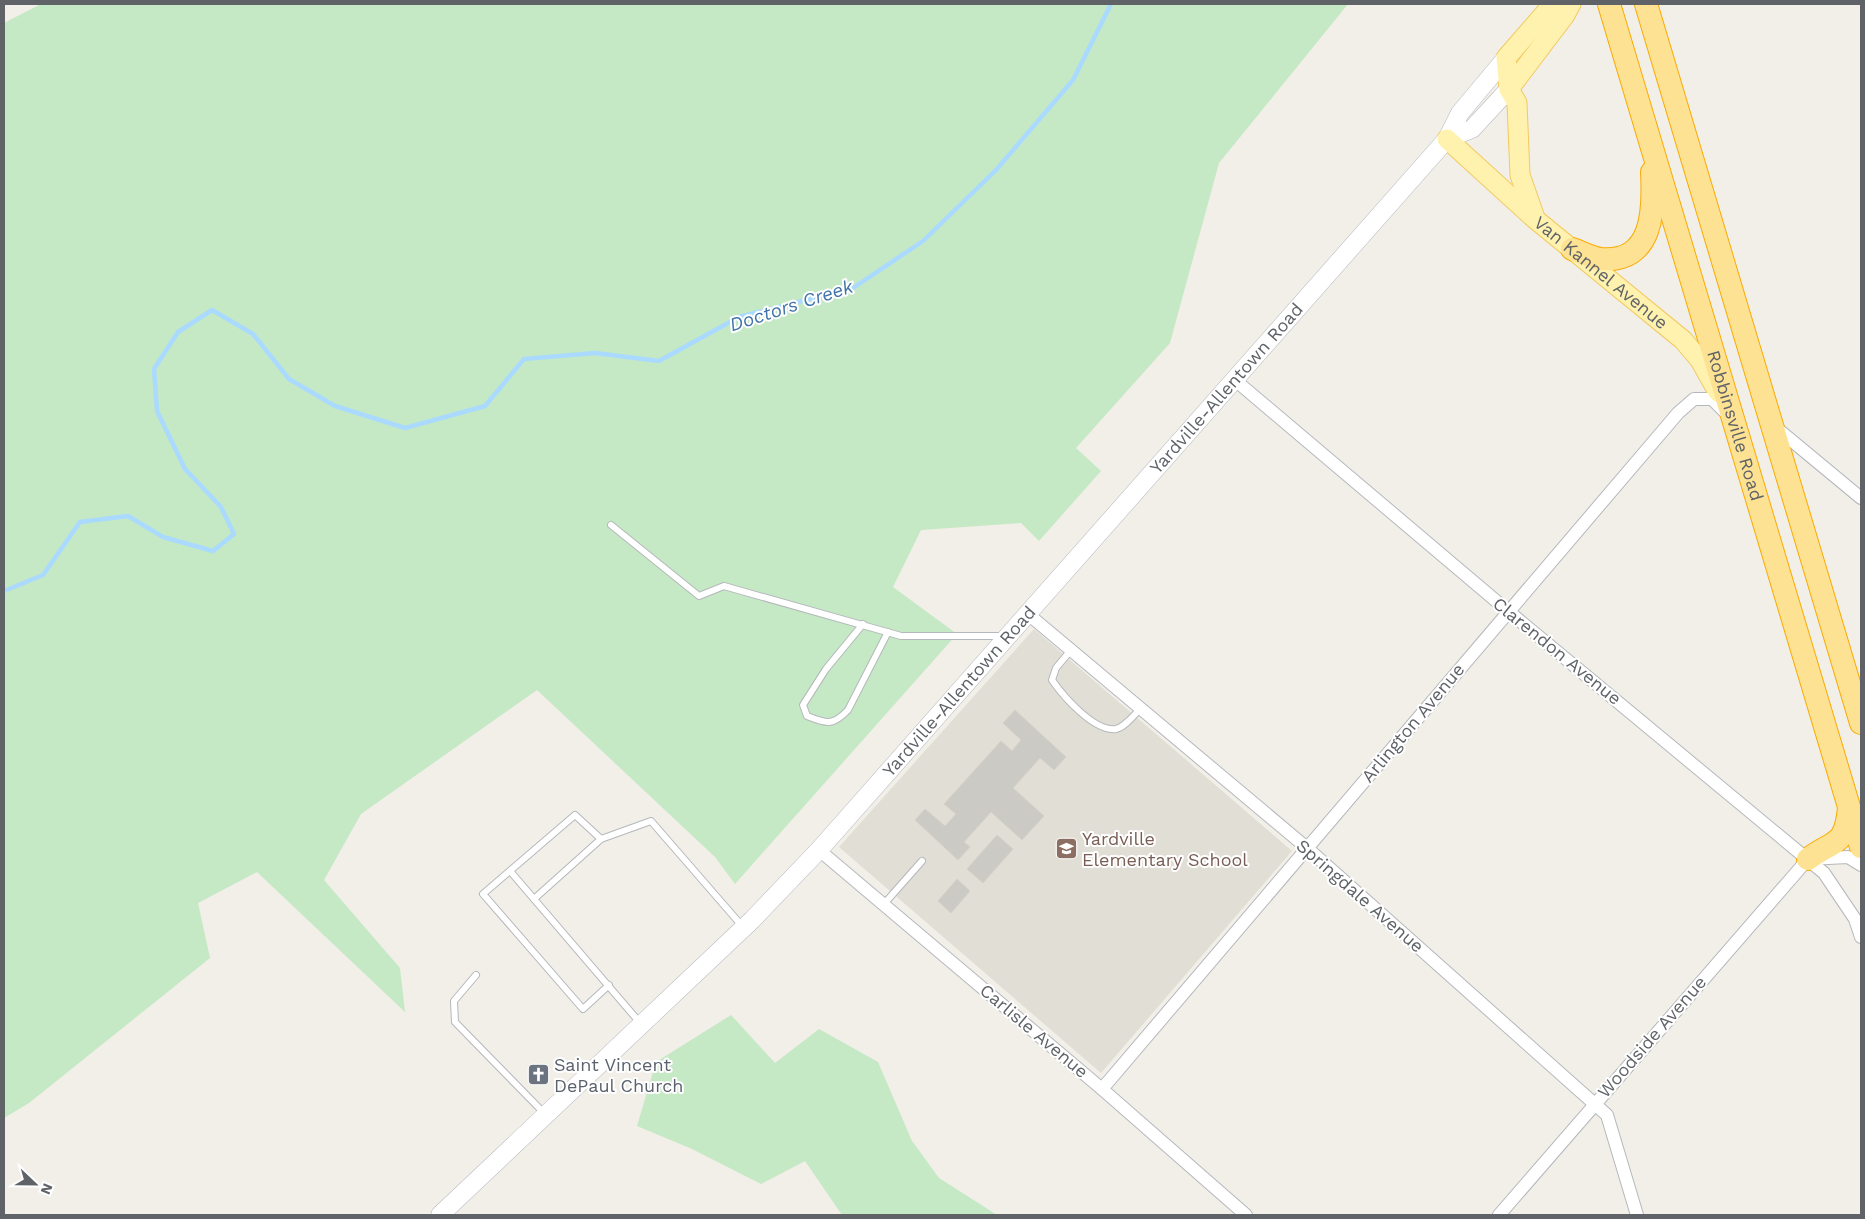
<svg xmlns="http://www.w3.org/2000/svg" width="1865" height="1219" font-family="'Work Sans',sans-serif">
  <rect width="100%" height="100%" fill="#f1efe8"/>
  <polygon fill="#e1ded6" points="1034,629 1292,851 1101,1073 839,847"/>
  <g fill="#c5e8c5">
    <polygon points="41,4 1348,4 1219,163 1170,343 1076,448 1101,471 1039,541 1021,523 921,530 893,587 957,634 735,884 715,857 537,690 361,814 324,880 400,968 405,1012 257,872 198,903 210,958 29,1103 4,1118 4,23"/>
    <polygon points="731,1015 775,1063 819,1029 878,1062 912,1141 939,1178 997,1215 842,1215 805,1161 761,1184 692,1149 637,1126 656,1062"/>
  </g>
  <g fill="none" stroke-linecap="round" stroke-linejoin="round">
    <polyline stroke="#aadaff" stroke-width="4.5" points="4,591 43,575 80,522 128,516 163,537 213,551 234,534 221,507 185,469 157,411 154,369 178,332 212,310 253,334 289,379 335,406 405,428 485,406 524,359 595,353 659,361 739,317 853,288 923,241 996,170 1073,80 1111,4"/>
  </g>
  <g fill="#cccac5" stroke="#d6d1c6">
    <polygon points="1015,710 1066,757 1054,770 1040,758 1013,788 1044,816 1022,840 991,812 964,842 970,847 958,860 915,820 925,809 945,826 956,814 944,804 1001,741 1012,751 1021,740 1003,723"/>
    <polygon points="997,835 1013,849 983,883 967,869"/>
    <polygon points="957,879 970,891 951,913 938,901"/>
  </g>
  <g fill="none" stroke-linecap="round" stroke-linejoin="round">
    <defs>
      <g id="lane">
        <polyline points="611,525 699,596 724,586 901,636 1003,636"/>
        <path d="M863 624 826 669 803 705 807 716C827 724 833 726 848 710L888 632"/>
        <path d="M1071 650 1056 668 1052 680C1063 696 1094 732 1116 729 1125 727 1134 715 1140 709"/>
        <polyline points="510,871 641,1024"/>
        <polyline points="534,899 601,839"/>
        <polyline points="884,904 922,861"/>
        <polyline points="476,975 454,1001 455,1022 545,1114"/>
        <polyline points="609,985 583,1009 483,894 575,815 601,839 651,821 743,927"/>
      </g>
      <g id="street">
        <polyline points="1235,380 1508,611 1824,873 1855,919 1861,937"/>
        <polyline points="1774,426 1861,498"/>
        <polyline points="1028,614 1307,848 1607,1115 1637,1215"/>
        <polyline points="819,850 1102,1089 1246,1215"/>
        <polyline points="1102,1089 1678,413 1694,399 1712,399 1727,414"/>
        <polyline points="1499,1215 1808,859 1848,857 1861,865"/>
      </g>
      <g id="secondary">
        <polyline points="1447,139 1472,129 1509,89"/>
        <path id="s1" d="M440 1215 752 920 819 850 1447 139 1460 113 1506 58"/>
      </g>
      <g id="primary">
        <polyline points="1509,89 1565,15 1571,4"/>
        <path id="s2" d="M1447 139 1535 219 1683 340 1700 360 1718 392"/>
        <polyline points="1534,215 1520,175 1517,103 1509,89 1506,58 1553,4"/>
      </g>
      <g id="highway">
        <path id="s3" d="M1609 4 1861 847"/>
        <polyline points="1646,4 1861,723"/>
        <path d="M1572 249C1581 252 1592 258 1601 259 1654 263 1654 209 1652 172"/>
        <path d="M1808 859C1835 839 1845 847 1849 808"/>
      </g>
    </defs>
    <use href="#lane" stroke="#b5b8bc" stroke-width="8"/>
    <use href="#street" stroke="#b5b8bc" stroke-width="14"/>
    <use href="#secondary" stroke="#b6babf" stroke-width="19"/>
    <use href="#primary" stroke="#f2c960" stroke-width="21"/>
    <use href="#highway" stroke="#f9ab00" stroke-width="24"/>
    <use href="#lane" stroke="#fff" stroke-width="6"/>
    <use href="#street" stroke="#fff" stroke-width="12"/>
    <use href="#secondary" stroke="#fff" stroke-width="18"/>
    <use href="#primary" stroke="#fff2af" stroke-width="19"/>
    <use href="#highway" stroke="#fde293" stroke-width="22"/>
  </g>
  <defs>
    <symbol id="school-square" viewBox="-11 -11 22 22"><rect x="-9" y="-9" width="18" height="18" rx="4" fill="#8d6e63" stroke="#fff"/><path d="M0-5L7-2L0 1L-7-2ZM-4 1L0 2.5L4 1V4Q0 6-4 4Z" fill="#fff"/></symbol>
    <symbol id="church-square" viewBox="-11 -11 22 22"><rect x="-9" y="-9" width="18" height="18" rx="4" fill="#6b7280" stroke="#fff"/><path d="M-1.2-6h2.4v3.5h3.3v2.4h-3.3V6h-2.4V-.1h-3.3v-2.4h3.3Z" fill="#fff"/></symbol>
  </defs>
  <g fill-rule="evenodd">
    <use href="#school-square" x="1054" y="836" width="25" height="25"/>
    <use href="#church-square" x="526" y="1062" width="25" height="25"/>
  </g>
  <g text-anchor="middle" stroke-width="4" stroke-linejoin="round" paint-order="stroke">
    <g font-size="18" fill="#5f6368" stroke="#fff">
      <text dy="6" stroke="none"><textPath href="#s2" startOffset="204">Van Kannel Avenue</textPath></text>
      <text dy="6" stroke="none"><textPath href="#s1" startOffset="1142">Yardville-Allentown Road</textPath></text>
      <text dy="6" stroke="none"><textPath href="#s3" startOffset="440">Robbinsville Road</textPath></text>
      <text transform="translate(1557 651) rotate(39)" y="6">Clarendon Avenue</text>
      <text dy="6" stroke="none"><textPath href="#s1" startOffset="738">Yardville-Allentown Road</textPath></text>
      <text transform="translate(1413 723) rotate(-50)" y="6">Arlington Avenue</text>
      <text transform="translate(1360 896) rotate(41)" y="6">Springdale Avenue</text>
      <text transform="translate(1034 1031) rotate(40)" y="6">Carlisle Avenue</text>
      <text transform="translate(1652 1037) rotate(-49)" y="6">Woodside Avenue</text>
    </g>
    <g font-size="18" fill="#785e54" stroke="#fff" text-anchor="start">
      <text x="1082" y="845">Yardville<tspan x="1082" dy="21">Elementary School</tspan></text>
    </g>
    <g font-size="18" fill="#5b616d" stroke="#fff" text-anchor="start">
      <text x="554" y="1071">Saint Vincent<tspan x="554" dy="21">DePaul Church</tspan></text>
    </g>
    <g font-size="19" font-style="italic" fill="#4174aa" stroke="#fff">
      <text transform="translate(791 305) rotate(-18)" y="7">Doctors Creek</text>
    </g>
  </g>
  <rect width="1865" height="1219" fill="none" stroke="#5f6368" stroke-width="10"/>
  <g transform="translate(35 1184) rotate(112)" stroke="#ffffff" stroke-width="4" paint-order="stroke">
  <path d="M0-4L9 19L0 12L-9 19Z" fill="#5f6368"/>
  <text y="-8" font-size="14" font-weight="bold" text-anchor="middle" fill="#5f6368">N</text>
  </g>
</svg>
